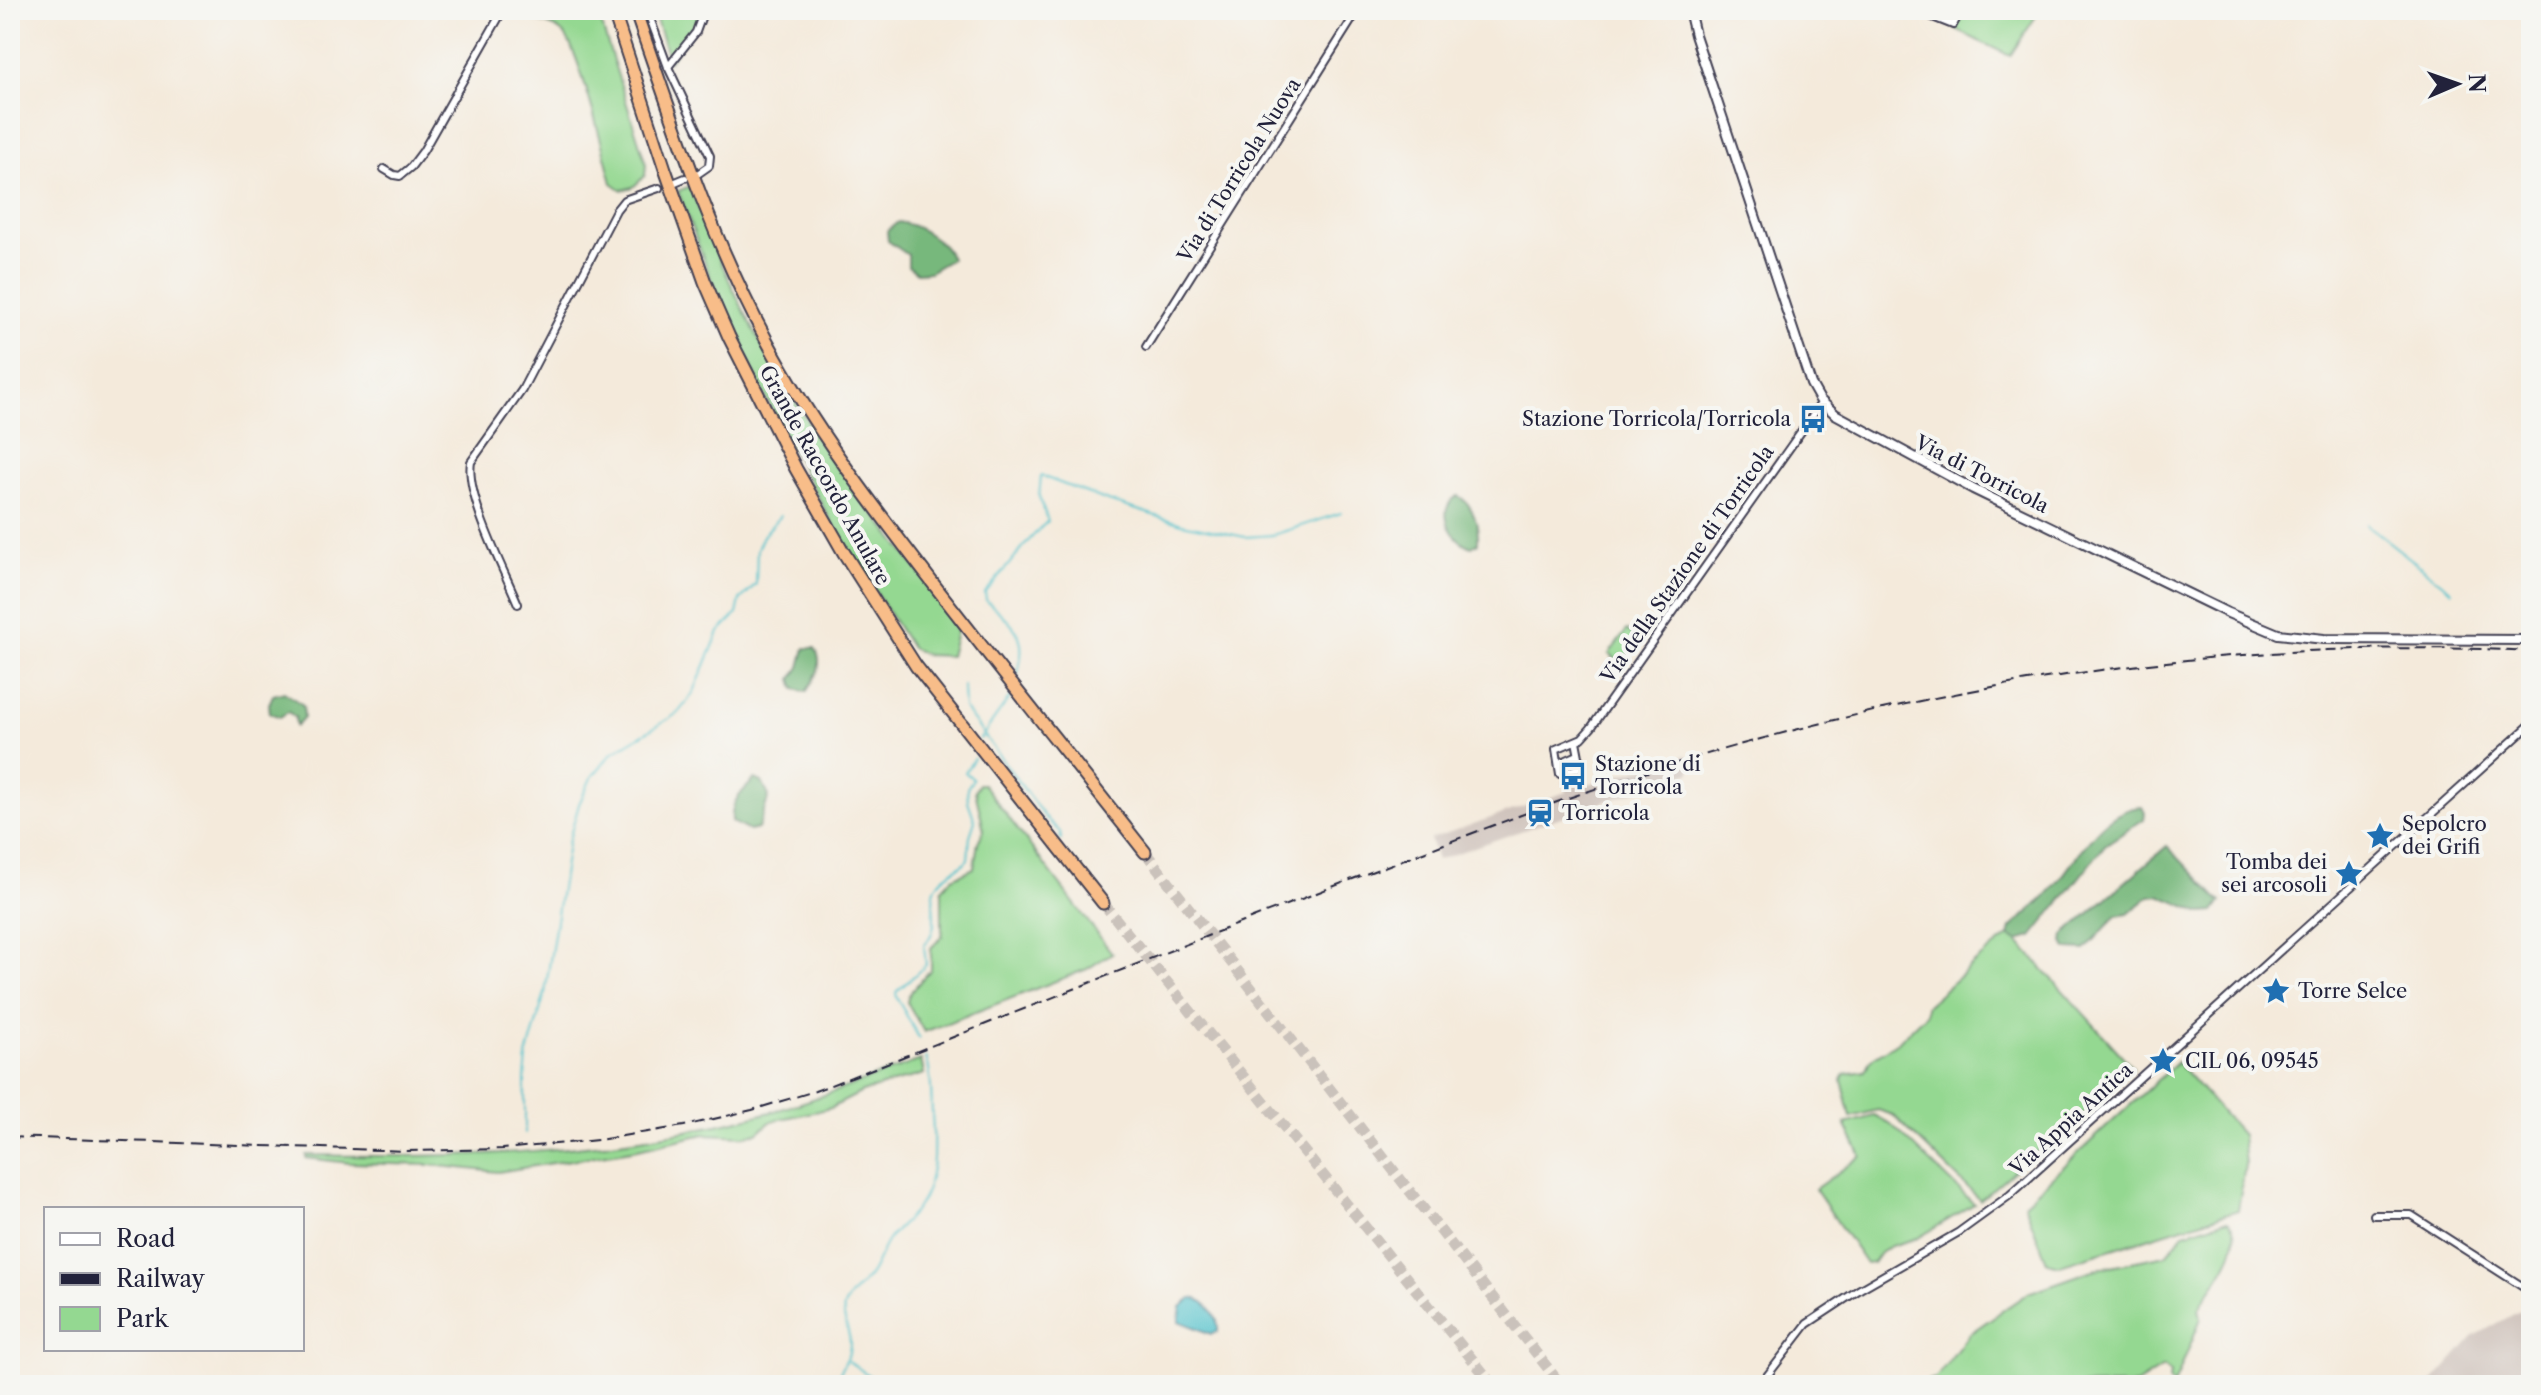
<svg xmlns="http://www.w3.org/2000/svg" width="2541" height="1395" font-family="'Libre Caslon Text',serif">
  <rect width="100%" height="100%" fill="#f6f6f2"/>
  <filter id="ink" filterUnits="userSpaceOnUse"><feTurbulence type="fractalNoise" baseFrequency=".0125" numOctaves="2"/><feDisplacementMap in="SourceGraphic" scale="16" xChannelSelector="R" yChannelSelector="G"/><feConvolveMatrix kernelMatrix="1 2 1 2 8 2 1 2 1" color-interpolation-filters="sRGB"/></filter>
  <filter id="wash" filterUnits="userSpaceOnUse"><feTurbulence type="fractalNoise" baseFrequency=".006" numOctaves="4" result="noise"/><feDisplacementMap in="SourceGraphic" scale="32" xChannelSelector="R" yChannelSelector="G"/><feGaussianBlur stdDeviation="1.8" result="paint"/><feColorMatrix in="noise" values="0 0 0 0 0 0 0 0 0 0 0 0 0 0 0 0 0 1.4 0 .05"/><feComposite in="paint" operator="in"/></filter>
  <g filter="url(#wash)">
    <rect width="100%" height="100%" fill="#f4eadb"/>
    <g fill="#cec1ba">
      <polygon points="1687,755 1691,772 1437,860 1430,839 1566,792 1563,781 1578,776 1582,786"/>
      <polygon points="2523,1309 2531,1318 2531,1385 2430,1385 2473,1337"/>
    </g>
    <g fill="#94d891" stroke="#5b7d66" stroke-width="2">
      <path d="M597 10 646 164 645 176 633 187 622 190 612 183C605 157 578 45 563 33 548 20 528 22 512 11Z"/>
      <polygon points="653,10 701,10 696,27 669,61"/>
      <polygon points="1965,10 2040,10 2010,56 1956,30"/>
      <path d="M690 186C720 268 760 349 808 422 853 490 906 552 954 619L956 632 950 656 927 655 911 648 831 521 778 423 718 297 678 191Z"/>
      <polygon points="1627,630 1639,639 1621,663 1609,654"/>
      <polygon points="979,784 983,784 1112,953 1087,969 924,1032 907,1002 909,994 931,969 931,948 942,936 942,889 952,878 974,868 978,842 984,830 975,791"/>
      <polygon points="2009,936 2018,941 2133,1068 2060,1134 2055,1135 1980,1200 1893,1115 1878,1110 1851,1117 1842,1080 1845,1074 1865,1071 1870,1060 1899,1041 1926,1014 1926,1006 1979,959"/>
      <path d="M921 1060 924 1074 862 1092 831 1108 772 1121 757 1133 744 1136 705 1134 638 1149 498 1172 430 1165 350 1163 306 1158V1155C465 1159 617 1153 771 1112 822 1098 872 1077 921 1060Z"/>
      <polygon points="2177,1062 2242,1135 2245,1165 2238,1210 2060,1265 2047,1262 2024,1203"/>
      <polygon points="1874,1116 1890,1123 1974,1204 1918,1238 1891,1246 1880,1253 1873,1263 1866,1264 1815,1189 1861,1156 1845,1124"/>
      <path d="M2223 1221H2228C2251 1243 2210 1287 2199 1309L2201 1318 2174 1385 2169 1381 2170 1373 2163 1367 2135 1385H1913L1936 1378 1969 1334 2028 1293 2096 1269 2166 1255 2184 1233Z"/>
    </g>
    <g fill="#77b87b" stroke="#4c6d5b" stroke-width="2">
      <path d="M898 222C916 224 946 241 951 259L929 272 917 273 908 266V255L888 241 887 231Z"/>
      <path d="M1458 496C1474 504 1479 527 1478 543L1472 547C1451 541 1434 508 1458 496Z"/>
      <path d="M805 648H815C825 665 815 678 806 692L795 689 792 679 800 667Z"/>
      <polygon points="284,692 303,705 304,717 296,726 295,717 288,712 280,717 270,713 269,704 273,695"/>
      <path d="M755 779 762 782 769 796 758 829 749 831 732 822C730 801 741 793 755 779Z"/>
      <path d="M2142 807 2145 813 2144 819 2105 845 2032 937 2018 941 2009 936 2011 928C2025 915 2040 903 2052 889 2077 861 2100 809 2142 807Z"/>
      <polygon points="2167,846 2221,902 2214,912 2202,913 2159,895 2150,896 2128,914 2116,916 2085,950 2068,949 2063,943 2064,935"/>
    </g>
    <path fill="#55c2cc" stroke="#3c7284" stroke-width="2" d="M1192 1298C1207 1300 1219 1316 1218 1331L1211 1334 1179 1321 1181 1307Z"/>
    <g fill="none" stroke-linecap="round" stroke-linejoin="round">
      <g stroke="#55c2cc" stroke-width="2">
        <polyline points="2366,524 2452,591"/>
        <path d="M1016 679C1030 635 1017 629 986 600L985 593C1007 569 1024 542 1048 521L1039 497 1041 476 1108 501 1182 524 1245 537 1273 535 1341 513"/>
        <polyline points="963,686 964,708 1044,816 1060,832 1061,840"/>
        <polyline points="980,739 1011,696"/>
        <path d="M919 1038 897 998 896 992 926 965 924 945C943 924 928 910 935 889 941 873 958 871 968 859L970 836 975 821 968 801 967 788 973 779 965 772 974 758"/>
        <polyline points="525,1133 525,1079 527,1056 545,993 568,843 579,804 591,778 612,753 678,713 693,694 719,632 737,614 740,600 756,584 757,549 763,536 780,516"/>
        <polyline points="848,1361 883,1385"/>
        <path d="M845 1385 843 1380 839 1377C842 1362 850 1361 850 1343 850 1331 841 1318 844 1307 847 1295 864 1285 871 1273 877 1263 881 1251 888 1240 896 1228 909 1220 917 1208 937 1180 934 1145 932 1113 931 1094 932 1075 926 1057"/>
      </g>
    </g>
  </g>
  <g filter="url(#ink)">
    <g fill="none" stroke-linecap="round" stroke-linejoin="round">
      <g stroke="#cac2bb" stroke-width="11" stroke-dasharray="11 5.5" stroke-linecap="butt">
        <polyline points="1145,852 1561,1385"/>
        <polyline points="1103,903 1493,1385"/>
      </g>
      <defs>
        <g id="minor">
          <polyline points="647,10 668,67 710,156 709,166 699,173"/>
          <polyline points="1915,10 1953,25 1961,10"/>
          <polyline points="668,67 696,32 704,10"/>
          <polyline points="384,169 394,175 400,176 411,167 423,151 503,10"/>
          <polyline points="673,183 685,178"/>
          <polyline points="1146,347 1358,10"/>
          <path d="M518 604C504 570 465 496 471 462L522 390 616 210 624 200 659 188"/>
          <polyline points="1576,741 1581,767 1560,774 1556,749 1582,738 1591,728 1822,402"/>
          <polyline points="1559,766 1562,762 1578,755"/>
          <polyline points="2374,1215 2411,1215 2531,1292"/>
          <polyline points="1760,1385 1807,1324 1860,1289 1959,1232 2010,1195 2531,724"/>
        </g>
        <polyline id="tertiary" points="1689,10 1695,35 1811,384 1820,400 1835,414 1973,489 2228,613 2278,634 2324,639 2531,640"/>
        <g id="motorway">
          <polyline points="613,10 665,169 705,282 729,337 796,469 844,553 916,666 1103,903"/>
          <path d="M635 10C674 123 710 236 767 341 814 429 874 507 935 586 1004 675 1075 763 1145 852"/>
        </g>
      </defs>
      <use href="#minor" stroke="#424053" stroke-width="10"/>
      <use href="#tertiary" stroke="#424053" stroke-width="12"/>
      <use href="#motorway" stroke="#424053" stroke-width="15"/>
      <use href="#minor" stroke="#fff" stroke-width="6"/>
      <use href="#tertiary" stroke="#fff" stroke-width="8"/>
      <use href="#motorway" stroke="#f8bd89" stroke-width="11"/>
      <path stroke="#22223b" stroke-width="2" stroke-dasharray="12 6" stroke-linecap="butt" d="M10 1137 407 1151 503 1149 598 1140 684 1126 752 1110 815 1091C1005 1018 1193 940 1384 867 1473 833 1562 798 1654 770 1936 682 2236 636 2531 651"/>
    </g>
  </g>
  <defs>
    <symbol id="bus-bare" viewBox="-9 -9 18 18"><path d="M-5-6H5V4H4V6H2V4H-2V6H-4V4H-5ZM-3.5-4V0h7V-4ZM-3.5 1.2v1.5H-2V1.2ZM2 1.2v1.5H3.5V1.2Z" fill="#1f6fb2" stroke="#f6f6f2" stroke-width="2.5" paint-order="stroke"/></symbol>
    <symbol id="station-bare" viewBox="-9 -9 18 18"><path d="M-3-6H3Q5-6 5-4V2Q5 4 3 4L4.5 6H3L1.5 4h-3L-3 6H-4.5L-3 4Q-5 4-5 2V-4Q-5-6-3-6ZM-3.5-4v3h7v-3ZM-3.5 1v1.5H-2V1ZM2 1v1.5H3.5V1Z" fill="#1f6fb2" stroke="#f6f6f2" stroke-width="2.5" paint-order="stroke"/></symbol>
    <symbol id="sight-bare" viewBox="-9 -9 18 18"><path d="M0-6L1.8-2.2L6-1.7L2.9 1.2L3.7 5.4L0 3.3L-3.7 5.4L-2.9 1.2L-6-1.7L-1.8-2.2Z" fill="#1f6fb2" stroke="#f6f6f2" stroke-width="2.5" paint-order="stroke"/></symbol>
  </defs>
  <g fill-rule="evenodd">
    <use href="#bus-bare" x="1793" y="399" width="40" height="40"/>
    <use href="#bus-bare" x="1553" y="756" width="40" height="40"/>
    <use href="#station-bare" x="1520" y="793" width="40" height="40"/>
    <use href="#sight-bare" x="2360" y="816" width="40" height="40"/>
    <use href="#sight-bare" x="2329" y="854" width="40" height="40"/>
    <use href="#sight-bare" x="2256" y="971" width="40" height="40"/>
    <use href="#sight-bare" x="2143" y="1041" width="40" height="40"/>
  </g>
  <g text-anchor="middle" stroke-width="8" stroke-linejoin="round" paint-order="stroke">
    <g font-size="20" fill="#22223b" stroke="#f6f6f2">
      <text transform="translate(1239 170) rotate(-58)" y="7">Via di Torricola Nuova</text>
      <text transform="translate(1982 474) rotate(27)" y="7">Via di Torricola</text>
      <text transform="translate(825 475) rotate(61)" y="7">Grande Raccordo Anulare</text>
      <text transform="translate(1687 564) rotate(-55)" y="7">Via della Stazione di Torricola</text>
      <text transform="translate(2071 1119) rotate(-42)" y="7">Via Appia Antica</text>
    </g>
    <g font-size="20" fill="#22223b" stroke="#f6f6f2" text-anchor="start">
      <text x="1791" y="426" text-anchor="end">Stazione Torricola/Torricola</text>
      <text x="1595" y="771">Stazione di<tspan x="1595" dy="23">Torricola</tspan></text>
      <text x="1562" y="820">Torricola</text>
      <text x="2402" y="831">Sepolcro<tspan x="2402" dy="23">dei Grifi</tspan></text>
      <text x="2327" y="869" text-anchor="end">Tomba dei<tspan x="2327" dy="23">sei arcosoli</tspan></text>
      <text x="2298" y="998">Torre Selce</text>
      <text x="2185" y="1068">CIL 06, 09545</text>
    </g>
  </g>
  <rect width="2541" height="1395" fill="none" stroke="#f6f6f2" stroke-width="40"/>
  <rect x="44" y="1207" width="260" height="144" fill="#f6f6f2" stroke="#a1a1a9" stroke-width="2"/>
  <rect x="60" y="1233" width="40" height="12" fill="#ffffff" stroke="#a1a1a9" stroke-width="2"/>
  <text x="116" y="1247" font-size="24" fill="#22223b">Road</text>
  <rect x="60" y="1273" width="40" height="12" fill="#22223b" stroke="#a1a1a9" stroke-width="2"/>
  <text x="116" y="1287" font-size="24" fill="#22223b">Railway</text>
  <rect x="60" y="1307" width="40" height="24" fill="#94d891" stroke="#a1a1a9" stroke-width="2"/>
  <text x="116" y="1327" font-size="24" fill="#22223b">Park</text>
  <g transform="translate(2457 84) rotate(88)" stroke="#f6f6f2" stroke-width="6" paint-order="stroke">
  <path d="M0-6L14 30L0 20L-14 30Z" fill="#22223b"/>
  <text y="-12" font-size="22" font-weight="bold" text-anchor="middle" fill="#22223b">N</text>
  </g>
</svg>
